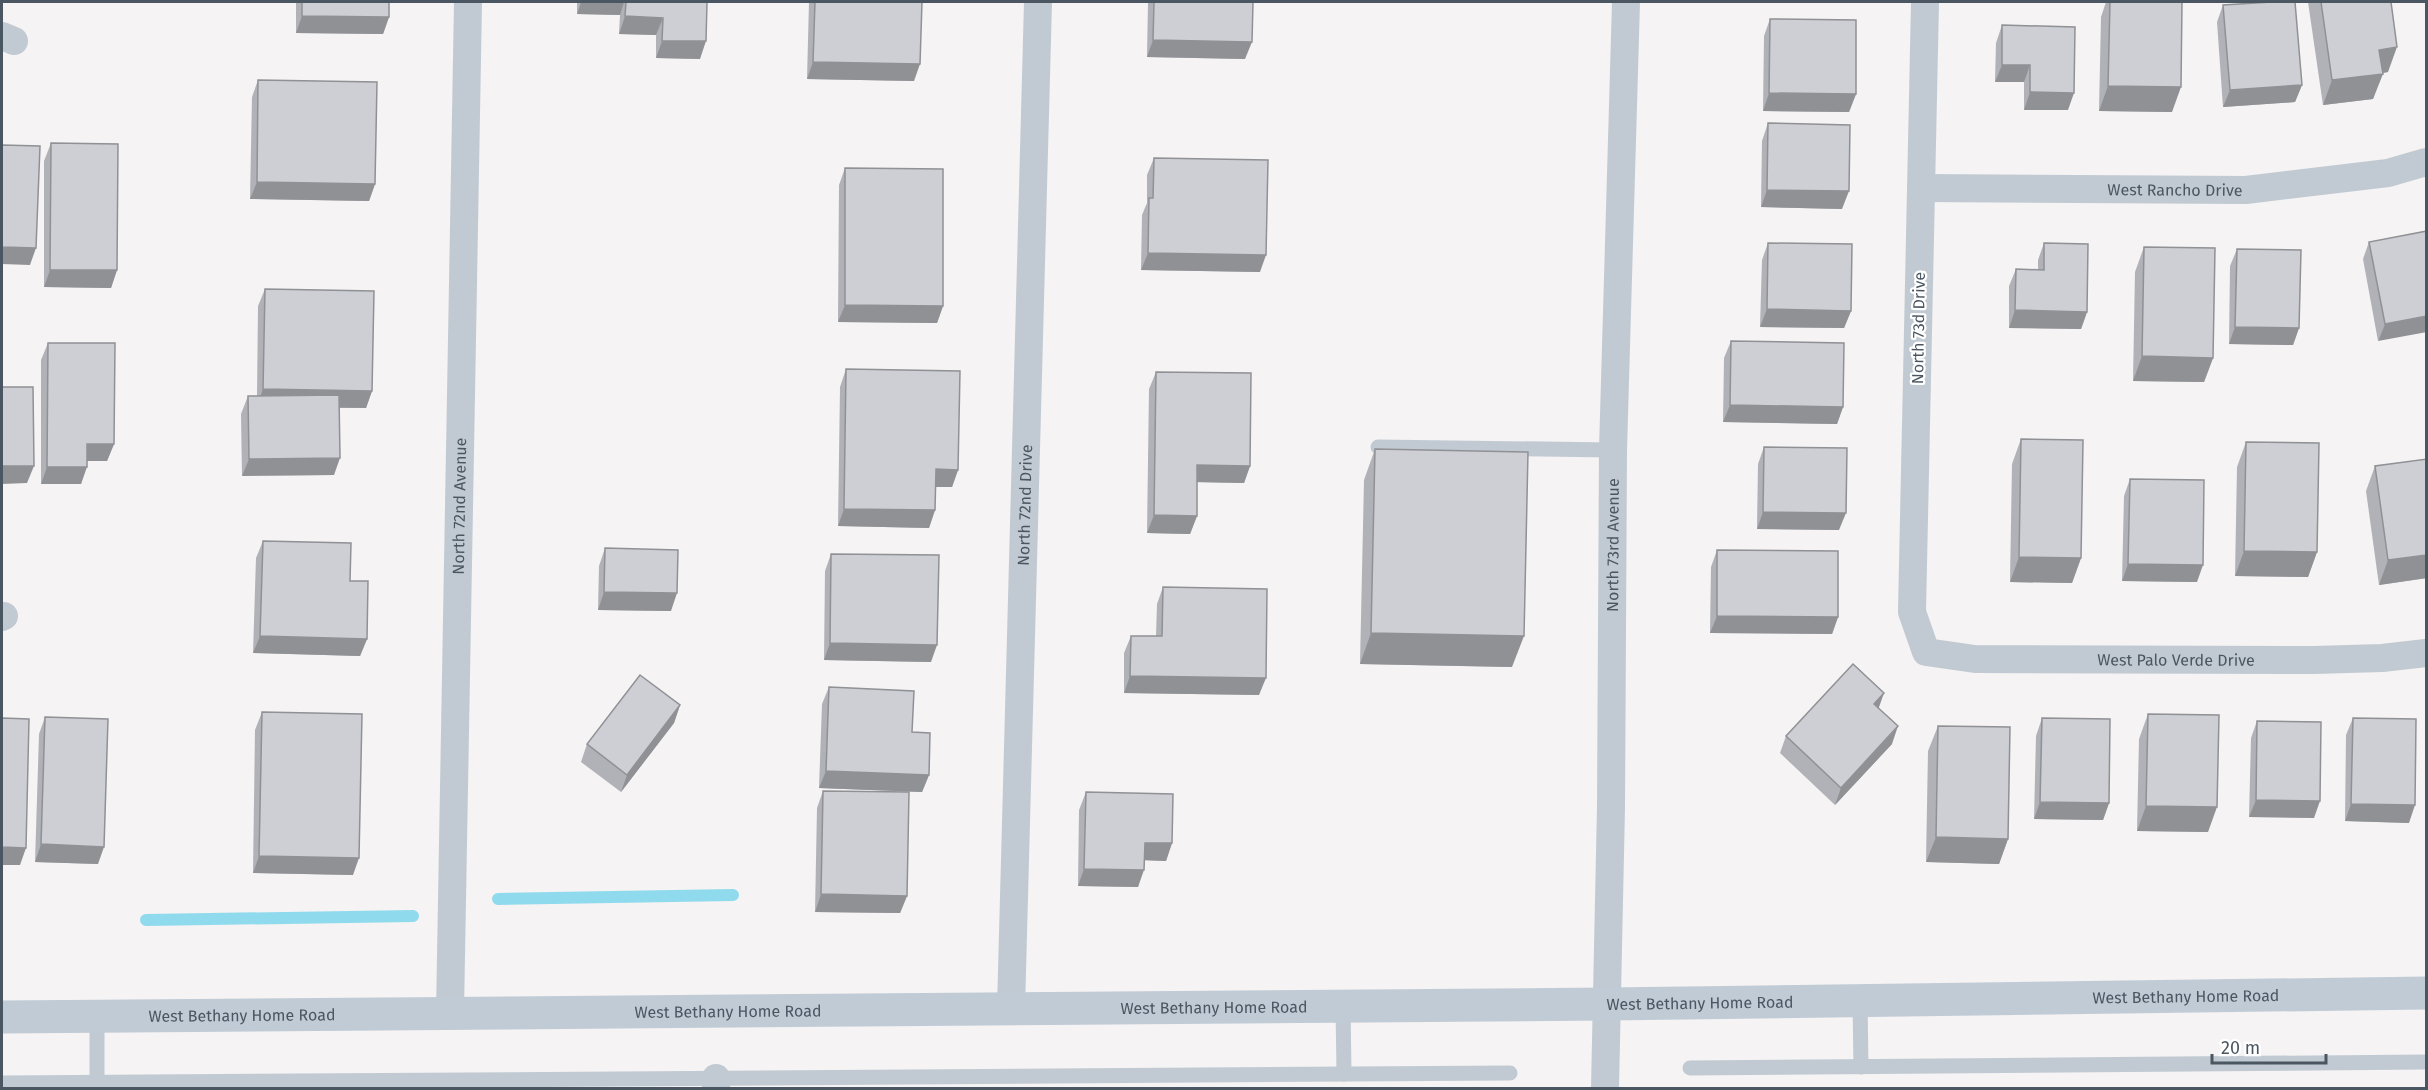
<svg xmlns="http://www.w3.org/2000/svg" width="2428" height="1090" font-family="'Fira Sans',sans-serif">
  <rect width="100%" height="100%" fill="#f5f3f3"/>
  <g fill="none" stroke-linecap="round" stroke-linejoin="round">
    <g stroke="#90daee" stroke-width="12">
      <polyline points="498,899 733,895"/>
      <polyline points="146,920 413,916"/>
    </g>
    <g stroke="#c1cad2" stroke-width="15">
      <polyline points="1378,447 1613,450"/>
      <polyline points="1860,1001 1861,1067"/>
      <polyline points="1343,1005 1344,1074"/>
      <polyline points="1690,1068 2426,1062"/>
      <polyline points="97,1082 97,1016"/>
      <polyline points="2,1083 1510,1073"/>
    </g>
    <g stroke="#c1cad2" stroke-width="28">
      <path id="s1" d="M1925 2 1912 612 1926 652 1975 659 2314 660 2382 658 2426 653"/>
      <polyline points="2,36 14,41"/>
      <path id="s2" d="M1921 188 2246 190 2388 173 2426 162"/>
      <polyline points="2,617 4,616"/>
      <path id="s3" d="M1011 1009 1038 2"/>
      <path id="s4" d="M450 1012 468 2"/>
      <polyline points="716,1088 716,1078"/>
      <path id="s5" d="M1605 1088 1611 807 1613 450 1626 2"/>
    </g>
    <path stroke="#c1cbd6" stroke-width="33" id="s6" d="M2 1017 1608 1004 2426 993"/>
  </g>
  <g fill="#b0b2b7">
    <polygon points="296,2 389,2 389,17 383,34 296,33"/>
    <polygon points="577,2 707,2 700,59 656,58 656,35 619,34 620,15 577,14"/>
    <polygon points="809,2 922,2 914,81 807,79"/>
    <polygon points="1148,2 1253,2 1245,59 1147,57"/>
    <polygon points="2106,2 2182,2 2172,112 2099,111 2101,17"/>
    <polygon points="2308,2 2391,2 2388,72 2382,73 2373,99 2323,105"/>
    <polygon points="2223,5 2302,85 2295,102 2223,107 2217,22"/>
    <polygon points="1770,19 1856,94 1849,112 1763,111 1764,36"/>
    <polygon points="2002,25 2068,110 2024,110 2024,82 1995,82 1996,43"/>
    <polygon points="258,80 375,184 369,201 250,199 252,97"/>
    <polygon points="1768,123 1842,209 1761,207 1762,141"/>
    <polygon points="51,143 117,270 111,288 44,287 44,161"/>
    <polygon points="1154,158 1260,272 1141,270 1142,215 1147,203 1147,175"/>
    <polygon points="845,168 943,306 937,323 838,322 839,185"/>
    <polygon points="2427,231 2378,341 2363,259 2369,242"/>
    <polygon points="1768,243 1851,311 1844,328 1760,327 1762,260"/>
    <polygon points="2044,243 2087,312 2081,329 2009,328 2009,286 2016,269 2038,270 2038,260"/>
    <polygon points="2144,247 2213,358 2204,382 2133,381 2135,272"/>
    <polygon points="2237,249 2299,328 2293,345 2229,344 2230,266"/>
    <polygon points="265,289 372,391 366,408 339,408 334,475 242,476 241,414 248,396 257,396 258,306"/>
    <polygon points="1731,341 1843,407 1837,424 1723,422 1724,358"/>
    <polygon points="48,343 114,444 107,461 87,461 81,484 41,484 41,360"/>
    <polygon points="846,369 958,470 952,487 936,487 935,510 929,528 838,526 840,387"/>
    <polygon points="1156,372 1250,466 1244,483 1197,482 1197,516 1190,534 1147,533 1149,389"/>
    <polygon points="2021,439 2081,558 2072,583 2010,582 2012,464"/>
    <polygon points="2246,442 2317,552 2308,577 2235,576 2237,467"/>
    <polygon points="1764,447 1839,530 1757,529 1758,464"/>
    <polygon points="1375,449 1512,667 1360,664 1364,480"/>
    <polygon points="2427,459 2427,578 2379,585 2366,491 2375,466"/>
    <polygon points="2130,479 2197,582 2122,581 2124,496"/>
    <polygon points="263,541 350,581 367,639 360,656 253,653 256,558"/>
    <polygon points="605,548 671,611 598,610 599,566"/>
    <polygon points="1717,550 1838,617 1832,634 1710,633 1711,567"/>
    <polygon points="831,554 931,662 824,660 825,571"/>
    <polygon points="1163,587 1259,695 1124,693 1124,653 1131,636 1156,636 1157,604"/>
    <polygon points="829,687 912,732 929,775 922,792 819,788 822,704"/>
    <polygon points="680,705 674,723 621,792 581,762 587,744"/>
    <polygon points="1878,708 1892,744 1835,805 1780,753 1786,736"/>
    <polygon points="262,712 353,875 253,873 255,730"/>
    <polygon points="2148,714 2208,832 2137,831 2139,739"/>
    <polygon points="45,717 98,864 35,862 39,734"/>
    <polygon points="2042,718 2109,803 2103,820 2034,819 2036,736"/>
    <polygon points="2353,718 2409,823 2345,821 2346,735"/>
    <polygon points="2257,721 2314,818 2249,817 2251,738"/>
    <polygon points="1938,726 2008,839 1999,864 1926,862 1928,751"/>
    <polygon points="823,791 907,896 900,913 815,912 817,808"/>
    <polygon points="1086,792 1172,843 1166,861 1144,860 1138,887 1078,886 1079,810"/>
  </g>
  <g fill="#909195">
    <polygon points="581,2 624,2 620,15 577,14"/>
    <polygon points="302,16 389,17 383,34 296,33"/>
    <polygon points="625,16 663,18 656,35 619,34"/>
    <polygon points="1153,40 1252,42 1245,59 1147,57"/>
    <polygon points="662,41 706,41 700,59 656,58"/>
    <polygon points="2397,47 2388,72 2370,75 2379,50"/>
    <polygon points="813,62 920,64 914,81 807,79"/>
    <polygon points="2002,65 2030,65 2024,82 1995,82"/>
    <polygon points="2383,74 2373,99 2323,105 2332,80"/>
    <polygon points="2302,85 2295,102 2223,107 2230,90"/>
    <polygon points="2108,86 2181,87 2172,112 2099,111"/>
    <polygon points="2030,92 2074,93 2068,110 2024,110"/>
    <polygon points="1769,93 1856,94 1849,112 1763,111"/>
    <polygon points="257,182 375,184 369,201 250,199"/>
    <polygon points="1767,190 1849,191 1842,209 1761,207"/>
    <polygon points="2,247 36,248 30,265 2,264"/>
    <polygon points="1148,253 1266,255 1260,272 1141,270"/>
    <polygon points="50,270 117,270 111,288 44,287"/>
    <polygon points="845,305 943,306 937,323 838,322"/>
    <polygon points="1767,309 1851,311 1844,328 1760,327"/>
    <polygon points="2015,310 2087,312 2081,329 2009,328"/>
    <polygon points="2427,316 2427,332 2378,341 2385,324"/>
    <polygon points="2235,327 2299,328 2293,345 2229,344"/>
    <polygon points="2142,356 2213,358 2204,382 2133,381"/>
    <polygon points="263,389 372,391 366,408 257,406"/>
    <polygon points="1730,405 1843,407 1837,424 1723,422"/>
    <polygon points="87,444 114,444 107,461 80,461"/>
    <polygon points="340,458 334,475 242,476 249,459"/>
    <polygon points="1197,465 1250,466 1244,483 1191,482"/>
    <polygon points="2,466 34,466 27,483 2,484"/>
    <polygon points="47,467 87,467 81,484 41,484"/>
    <polygon points="936,469 958,470 952,487 930,487"/>
    <polygon points="844,509 935,510 929,528 838,526"/>
    <polygon points="1763,512 1846,513 1839,530 1757,529"/>
    <polygon points="1154,515 1197,516 1190,534 1147,533"/>
    <polygon points="2244,551 2317,552 2308,577 2235,576"/>
    <polygon points="2427,555 2427,578 2379,585 2388,560"/>
    <polygon points="2019,557 2081,558 2072,583 2010,582"/>
    <polygon points="2128,564 2203,565 2197,582 2122,581"/>
    <polygon points="604,592 677,593 671,611 598,610"/>
    <polygon points="1717,616 1838,617 1832,634 1710,633"/>
    <polygon points="1371,633 1524,636 1512,667 1360,664"/>
    <polygon points="260,636 367,639 360,656 253,653"/>
    <polygon points="830,643 937,645 931,662 824,660"/>
    <polygon points="1130,676 1266,678 1259,695 1124,693"/>
    <polygon points="1884,693 1878,710 1874,704"/>
    <polygon points="680,705 674,723 621,792 627,775"/>
    <polygon points="1898,726 1892,744 1835,805 1841,788"/>
    <polygon points="826,771 929,775 922,792 819,788"/>
    <polygon points="2256,800 2320,801 2314,818 2249,817"/>
    <polygon points="2040,802 2109,803 2103,820 2034,819"/>
    <polygon points="2351,804 2415,805 2409,823 2345,821"/>
    <polygon points="2146,806 2217,807 2208,832 2137,831"/>
    <polygon points="1936,837 2008,839 1999,864 1926,862"/>
    <polygon points="1145,843 1172,843 1166,861 1138,860"/>
    <polygon points="41,844 104,847 98,864 35,862"/>
    <polygon points="2,847 26,848 20,865 2,865"/>
    <polygon points="259,856 359,858 353,875 253,873"/>
    <polygon points="1084,869 1144,870 1138,887 1078,886"/>
    <polygon points="821,894 907,896 900,913 815,912"/>
  </g>
  <g fill="#cdcfd5" stroke="#909195" stroke-width="1.5">
    <polygon points="302,2 389,2 389,17 302,16"/>
    <polygon points="626,2 707,2 706,41 662,41 663,18 625,16"/>
    <polygon points="815,2 922,2 920,64 813,62"/>
    <polygon points="1154,2 1253,2 1252,42 1153,40"/>
    <polygon points="2110,2 2182,2 2181,87 2108,86"/>
    <polygon points="2272,2 2295,2 2302,85 2230,90 2223,5"/>
    <polygon points="2321,2 2391,2 2397,47 2379,50 2383,74 2332,80"/>
    <polygon points="1770,19 1856,20 1856,94 1769,93"/>
    <polygon points="2002,25 2075,27 2074,93 2030,92 2030,65 2002,65"/>
    <polygon points="258,80 377,82 375,184 257,182"/>
    <polygon points="1768,123 1850,125 1849,191 1767,190"/>
    <polygon points="51,143 118,144 117,270 50,270"/>
    <polygon points="2,145 40,146 36,248 2,247"/>
    <polygon points="1154,158 1268,160 1266,255 1148,253 1149,198 1153,198"/>
    <polygon points="845,168 943,169 943,306 845,305"/>
    <polygon points="2427,231 2427,316 2385,324 2369,242"/>
    <polygon points="1768,243 1852,244 1851,311 1767,309"/>
    <polygon points="2044,243 2088,244 2087,312 2015,310 2016,269 2044,270"/>
    <polygon points="2144,247 2215,248 2213,358 2142,356"/>
    <polygon points="2237,249 2301,250 2299,328 2235,327"/>
    <polygon points="265,289 374,291 372,391 263,389"/>
    <polygon points="1731,341 1844,343 1843,407 1730,405"/>
    <polygon points="48,343 115,343 114,444 87,444 87,467 47,467"/>
    <polygon points="846,369 960,371 958,470 936,469 935,510 844,509"/>
    <polygon points="1156,372 1251,373 1250,466 1197,465 1197,516 1154,515"/>
    <polygon points="2,387 33,387 34,466 2,466"/>
    <polygon points="339,395 340,458 249,459 248,396"/>
    <polygon points="2021,439 2083,440 2081,558 2019,557"/>
    <polygon points="2246,442 2319,443 2317,552 2244,551"/>
    <polygon points="1764,447 1847,448 1846,513 1763,512"/>
    <polygon points="1375,449 1528,452 1524,636 1371,633"/>
    <polygon points="2427,459 2427,555 2388,560 2375,466"/>
    <polygon points="2130,479 2204,480 2203,565 2128,564"/>
    <polygon points="263,541 351,543 350,581 368,581 367,639 260,636"/>
    <polygon points="605,548 678,550 677,593 604,592"/>
    <polygon points="1717,550 1838,551 1838,617 1717,616"/>
    <polygon points="831,554 939,555 937,645 830,643"/>
    <polygon points="1163,587 1267,589 1266,678 1130,676 1131,636 1162,636"/>
    <polygon points="1853,664 1884,693 1874,704 1898,726 1841,788 1786,736"/>
    <polygon points="640,675 680,705 627,775 587,744"/>
    <polygon points="829,687 914,691 912,732 930,733 929,775 826,771"/>
    <polygon points="262,712 362,714 359,858 259,856"/>
    <polygon points="2148,714 2219,715 2217,807 2146,806"/>
    <polygon points="45,717 108,719 104,847 41,844"/>
    <polygon points="2,718 29,719 26,848 2,847"/>
    <polygon points="2042,718 2110,719 2109,803 2040,802"/>
    <polygon points="2353,718 2416,719 2415,805 2351,804"/>
    <polygon points="2257,721 2321,722 2320,801 2256,800"/>
    <polygon points="1938,726 2010,727 2008,839 1936,837"/>
    <polygon points="823,791 909,792 907,896 821,894"/>
    <polygon points="1086,792 1173,794 1172,843 1145,843 1144,870 1084,869"/>
  </g>
  <g text-anchor="middle" stroke-width="4.5" stroke-linejoin="round" paint-order="stroke">
    <g font-size="16" fill="#4a5661" stroke="#fff">
      <text dy="6" stroke="none"><textPath href="#s2" startOffset="254">West Rancho Drive</textPath></text>
      <text transform="translate(1918 328) rotate(-89)" y="6">North 73d Drive</text>
      <text dy="6" stroke="none"><textPath href="#s3" startOffset="504">North 72nd Drive</textPath></text>
      <text dy="6" stroke="none"><textPath href="#s4" startOffset="506">North 72nd Avenue</textPath></text>
      <text dy="6" stroke="none"><textPath href="#s5" startOffset="543">North 73rd Avenue</textPath></text>
      <text dy="6" stroke="none"><textPath href="#s1" startOffset="903">West Palo Verde Drive</textPath></text>
      <text dy="6" stroke="none"><textPath href="#s6" startOffset="2184">West Bethany Home Road</textPath></text>
      <text dy="6" stroke="none"><textPath href="#s6" startOffset="1698">West Bethany Home Road</textPath></text>
      <text dy="6" stroke="none"><textPath href="#s6" startOffset="1212">West Bethany Home Road</textPath></text>
      <text dy="6" stroke="none"><textPath href="#s6" startOffset="726">West Bethany Home Road</textPath></text>
      <text dy="6" stroke="none"><textPath href="#s6" startOffset="240">West Bethany Home Road</textPath></text>
    </g>
  </g>
  <rect width="2428" height="1090" fill="none" stroke="#4a5661" stroke-width="6"/>
  <path d="M2212 1054v9h114v-9" fill="none" stroke="#4a5661" stroke-width="3"/>
  <text x="2221" y="1054" font-size="18" fill="#4a5661" stroke="#ffffff" stroke-width="4.5" paint-order="stroke">20 m</text>
</svg>
